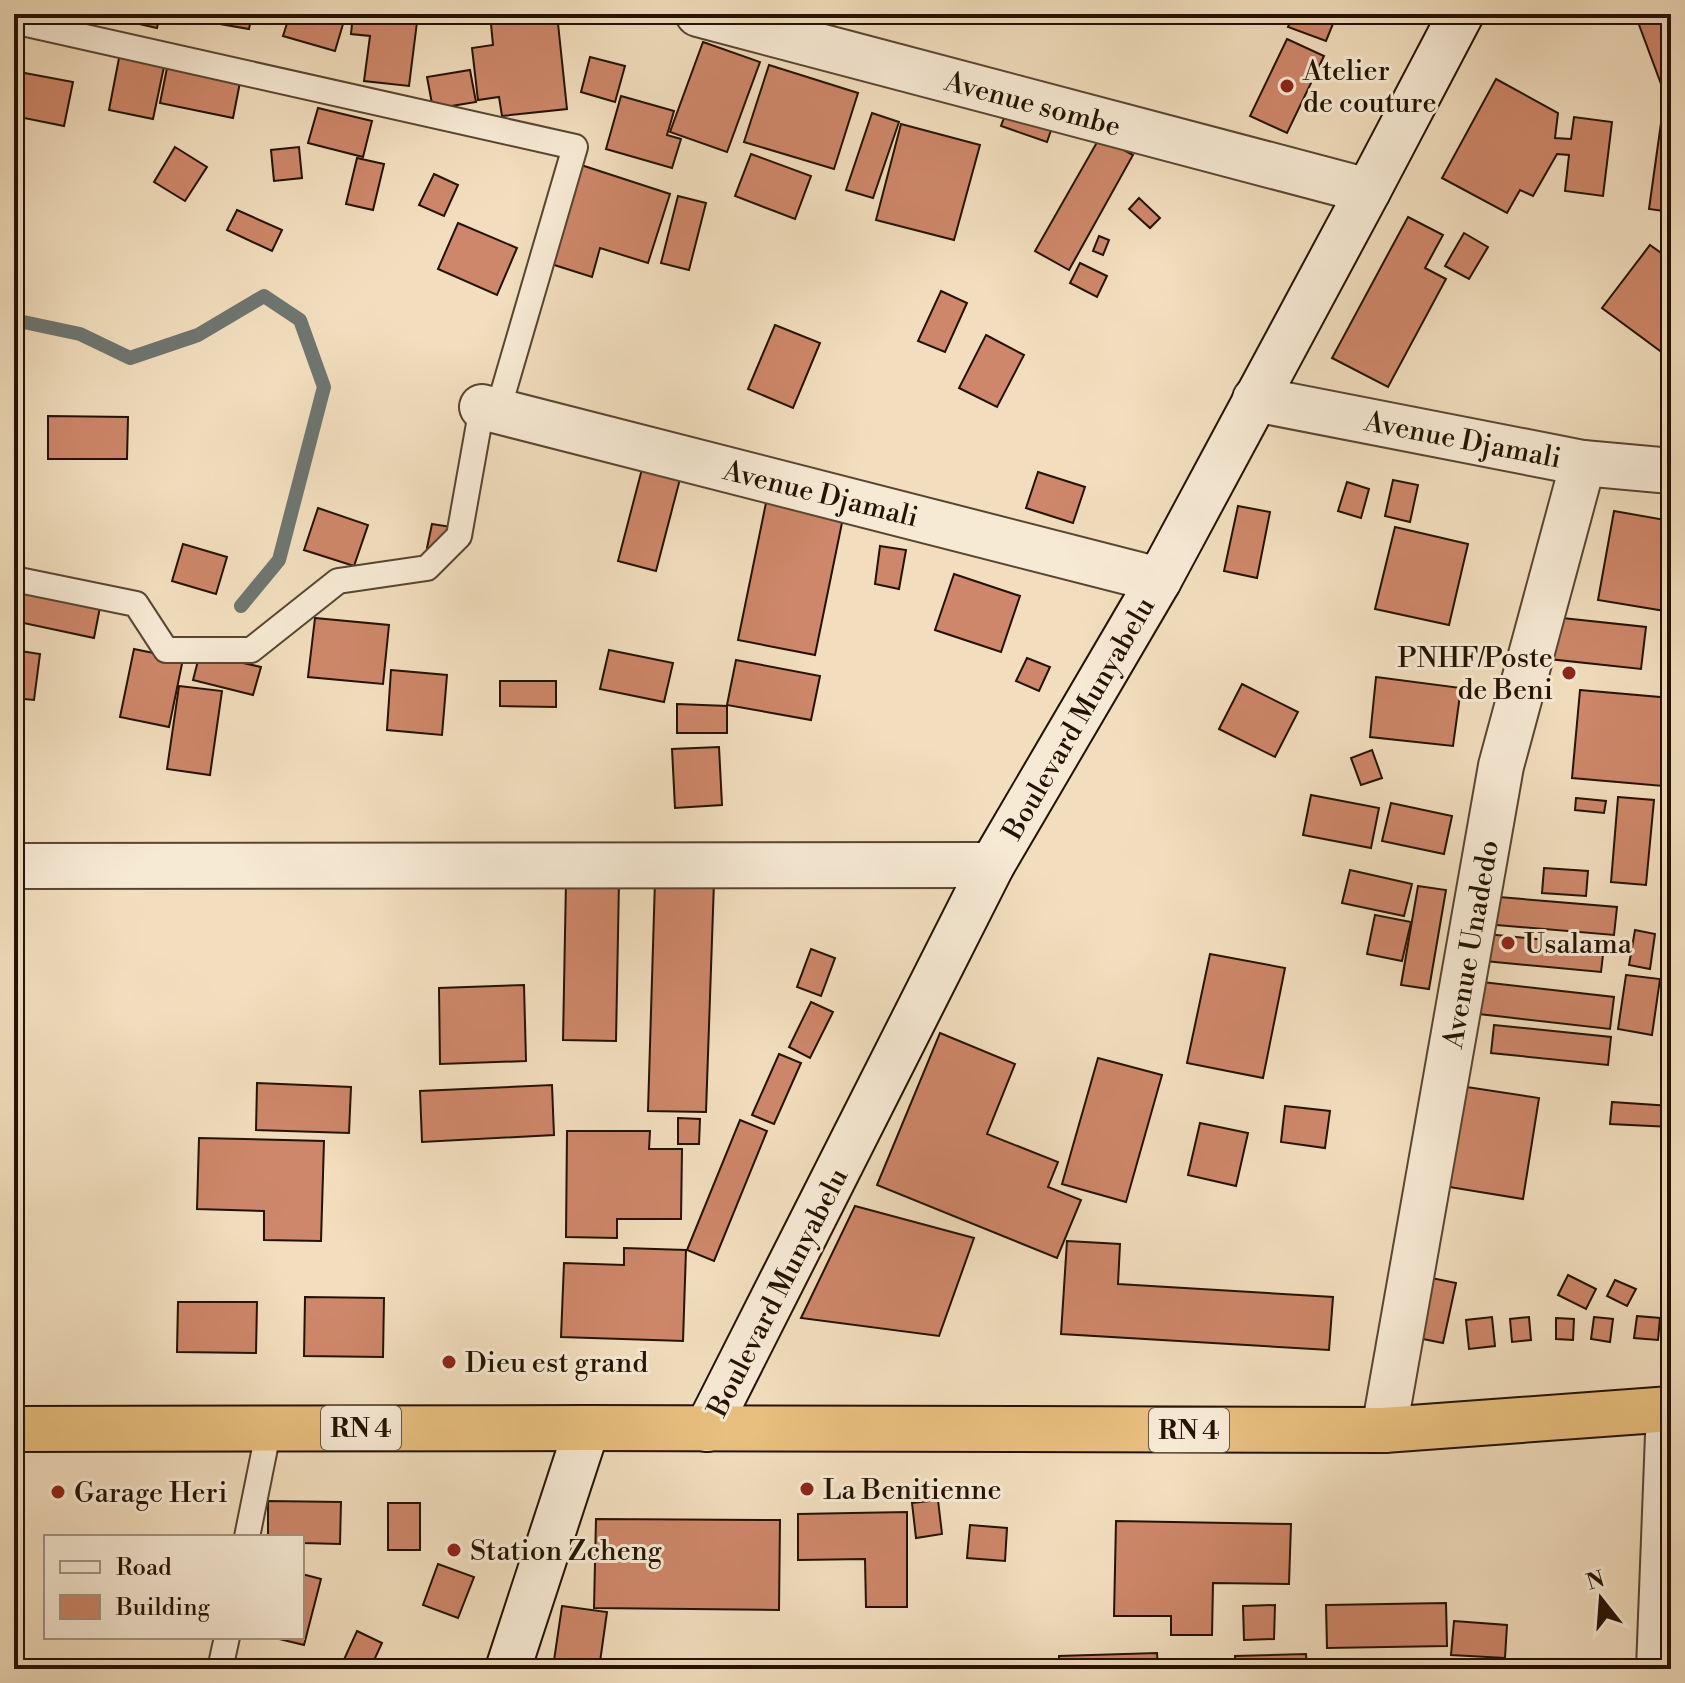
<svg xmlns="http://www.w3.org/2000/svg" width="1685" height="1683" font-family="'Libre Bodoni',serif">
  <rect width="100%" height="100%" fill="#f2debe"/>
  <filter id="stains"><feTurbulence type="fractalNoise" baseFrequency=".0025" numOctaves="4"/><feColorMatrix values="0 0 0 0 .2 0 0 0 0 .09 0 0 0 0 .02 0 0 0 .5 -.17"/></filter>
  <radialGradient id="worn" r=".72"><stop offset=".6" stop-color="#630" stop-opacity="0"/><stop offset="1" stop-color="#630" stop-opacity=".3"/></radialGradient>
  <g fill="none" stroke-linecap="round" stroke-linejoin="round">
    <polyline stroke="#6e7671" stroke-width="14" points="14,320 80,334 130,358 198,335 264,296 300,320 324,387 279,560 241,606"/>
  </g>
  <g fill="#ce876a" stroke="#241200" stroke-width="2">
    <polygon points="118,14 160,14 157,28 117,19"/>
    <polygon points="186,14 252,14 249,29 185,18"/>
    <polygon points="290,14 346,14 335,51 283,36"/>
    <polygon points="353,14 418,14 409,86 364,81 370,36 351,34"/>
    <polygon points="490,14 557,14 567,109 502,116 499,97 478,100 472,48 493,45"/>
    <polygon points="1294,14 1337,14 1326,41 1288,27"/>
    <polygon points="1635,14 1671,14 1671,89 1664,92"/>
    <polygon points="1287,39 1324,56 1287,133 1250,116"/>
    <polygon points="703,42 760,62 727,152 670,132"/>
    <polygon points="120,53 165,62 153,119 109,110"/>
    <polygon points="170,53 243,67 233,118 160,103"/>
    <polygon points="590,57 625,66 615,102 581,92"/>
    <polygon points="769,65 858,93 834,169 744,142"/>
    <polygon points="470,70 476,102 433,109 427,77"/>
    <polygon points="14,71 73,82 64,126 14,116"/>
    <polygon points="1496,79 1558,113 1555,138 1571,139 1574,117 1612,122 1603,196 1565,191 1569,155 1557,154 1533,196 1520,190 1507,213 1442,178"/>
    <polygon points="1015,88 1060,104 1047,142 1001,126"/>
    <polygon points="621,96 674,111 667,135 681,139 672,168 606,149"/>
    <polygon points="318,108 372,121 363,157 308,143"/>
    <polygon points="872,113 899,122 873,198 846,190"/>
    <polygon points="1661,123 1671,125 1671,212 1649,209"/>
    <polygon points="901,124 980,145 954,240 876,220"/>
    <polygon points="1100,137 1133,155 1069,270 1035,251"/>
    <polygon points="175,147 207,167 185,201 154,182"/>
    <polygon points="299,147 302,178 274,181 271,150"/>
    <polygon points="751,154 811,176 795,219 735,196"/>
    <polygon points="357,158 384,164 373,210 346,204"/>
    <polygon points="578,164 670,194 648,263 600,248 592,277 545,262"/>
    <polygon points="434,174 458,185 444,216 419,205"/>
    <polygon points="678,196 706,203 689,270 661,263"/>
    <polygon points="1139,198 1160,218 1150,228 1129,209"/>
    <polygon points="237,210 282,230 272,251 227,230"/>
    <polygon points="1408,217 1443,235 1425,268 1446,279 1388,387 1332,358"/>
    <polygon points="458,223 517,248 497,295 438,269"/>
    <polygon points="1464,233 1488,247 1469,279 1445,266"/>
    <polygon points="1099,236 1109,240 1103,255 1093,251"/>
    <polygon points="1650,245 1671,260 1671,359 1602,308"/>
    <polygon points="1080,263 1107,276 1097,297 1070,283"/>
    <polygon points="941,291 967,303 945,352 918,341"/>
    <polygon points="775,325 820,343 793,408 748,389"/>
    <polygon points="986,335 1024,355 997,407 959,388"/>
    <polygon points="48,416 128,417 127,459 48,459"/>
    <polygon points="642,469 680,479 656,571 618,561"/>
    <polygon points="1038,472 1085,487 1073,523 1026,508"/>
    <polygon points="1393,480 1418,485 1410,522 1385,516"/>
    <polygon points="1347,482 1369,489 1361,518 1338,511"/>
    <polygon points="768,493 845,508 815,655 738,640"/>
    <polygon points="1238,506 1270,512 1257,578 1224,571"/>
    <polygon points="318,508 368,525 354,566 304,550"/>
    <polygon points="1614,511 1671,521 1671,612 1598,600"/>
    <polygon points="432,524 458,528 454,553 427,548"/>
    <polygon points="1395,527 1468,544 1449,625 1375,609"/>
    <polygon points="183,544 227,557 216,594 172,581"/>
    <polygon points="880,546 906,550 899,589 875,584"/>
    <polygon points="954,574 1020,596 1001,652 935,630"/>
    <polygon points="14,579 102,597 94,638 14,621"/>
    <polygon points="1553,617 1646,627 1641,669 1549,659"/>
    <polygon points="315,618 389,625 383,684 308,677"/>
    <polygon points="134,649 183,659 169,727 120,717"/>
    <polygon points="14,650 40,654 34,700 14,698"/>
    <polygon points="609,650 673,663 664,702 600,689"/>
    <polygon points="200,653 261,667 253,695 193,680"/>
    <polygon points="1027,658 1050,667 1039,691 1016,681"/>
    <polygon points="736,660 820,676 811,720 727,705"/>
    <polygon points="391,670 447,675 442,735 387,730"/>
    <polygon points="1376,677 1461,688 1453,746 1370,737"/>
    <polygon points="500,681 556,681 556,707 500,706"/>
    <polygon points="1242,684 1298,712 1275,757 1219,729"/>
    <polygon points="179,686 222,691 210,775 167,769"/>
    <polygon points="1580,690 1671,698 1663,786 1572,778"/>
    <polygon points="677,704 727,706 727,733 677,733"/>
    <polygon points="719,747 722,805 675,808 672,749"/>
    <polygon points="1372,750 1382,778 1361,785 1351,758"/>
    <polygon points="1311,795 1379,808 1371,848 1303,835"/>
    <polygon points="1618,797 1654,800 1646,885 1611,882"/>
    <polygon points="1576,798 1606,801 1604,813 1575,810"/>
    <polygon points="1391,803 1452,816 1444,854 1382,841"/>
    <polygon points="1544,868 1588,871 1586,896 1542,893"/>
    <polygon points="1350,870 1412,884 1404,916 1342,903"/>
    <polygon points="655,880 714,882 706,1112 648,1111"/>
    <polygon points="566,881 619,881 616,1041 563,1040"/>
    <polygon points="1418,886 1446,890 1429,989 1401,985"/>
    <polygon points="1487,896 1617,907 1614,935 1485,924"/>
    <polygon points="1375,915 1411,922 1402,961 1367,954"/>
    <polygon points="1635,930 1655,934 1650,969 1629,965"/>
    <polygon points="1487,934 1604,946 1601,972 1485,961"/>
    <polygon points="811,949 835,958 821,996 797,987"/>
    <polygon points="1210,954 1285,968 1263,1078 1187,1063"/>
    <polygon points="1626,975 1660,979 1652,1035 1618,1029"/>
    <polygon points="1482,982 1614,997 1610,1029 1479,1014"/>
    <polygon points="524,985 526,1061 440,1064 439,988"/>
    <polygon points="811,1002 833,1012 810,1058 789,1047"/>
    <polygon points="1494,1025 1611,1037 1608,1065 1491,1053"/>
    <polygon points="940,1033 1015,1064 987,1134 1058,1162 1048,1187 1081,1200 1057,1258 877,1185"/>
    <polygon points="779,1054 801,1063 774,1124 752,1115"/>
    <polygon points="1098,1058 1162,1075 1126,1202 1062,1184"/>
    <polygon points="257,1083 351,1087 349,1133 256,1130"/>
    <polygon points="1447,1084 1539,1098 1523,1199 1431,1184"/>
    <polygon points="552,1085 554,1135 422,1142 420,1091"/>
    <polygon points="1612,1102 1671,1106 1671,1127 1610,1124"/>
    <polygon points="1285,1106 1330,1111 1325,1148 1281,1142"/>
    <polygon points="678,1118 700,1119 699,1144 678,1144"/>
    <polygon points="740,1120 767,1131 714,1261 687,1250"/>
    <polygon points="1200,1123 1248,1133 1236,1186 1188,1175"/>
    <polygon points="567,1131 650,1131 649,1149 682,1149 681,1219 617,1219 617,1238 566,1237"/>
    <polygon points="199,1138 324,1141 321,1241 264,1240 264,1211 197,1209"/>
    <polygon points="855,1206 974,1238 939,1336 801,1318"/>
    <polygon points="1067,1241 1120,1244 1118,1284 1333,1297 1329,1350 1061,1334"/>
    <polygon points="624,1248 686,1250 683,1341 561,1337 564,1263 624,1265"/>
    <polygon points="1417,1275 1456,1283 1443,1343 1403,1335"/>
    <polygon points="1568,1275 1596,1289 1586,1309 1558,1295"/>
    <polygon points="1615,1280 1636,1289 1627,1306 1607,1296"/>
    <polygon points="1671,1283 1671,1304 1665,1304 1664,1284"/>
    <polygon points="305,1297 384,1298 383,1357 304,1356"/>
    <polygon points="178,1302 257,1302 256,1353 177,1352"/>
    <polygon points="1637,1316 1660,1318 1658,1340 1634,1338"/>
    <polygon points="1492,1317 1495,1346 1469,1349 1466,1320"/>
    <polygon points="1529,1317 1531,1340 1512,1342 1510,1319"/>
    <polygon points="1594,1317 1613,1319 1610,1342 1591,1339"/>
    <polygon points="1556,1318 1574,1319 1573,1340 1556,1339"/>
    <polygon points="938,1500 942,1534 916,1538 912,1503"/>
    <polygon points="268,1501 341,1502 340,1544 302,1543 302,1537 268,1537"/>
    <rect x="388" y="1503" width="32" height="47"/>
    <polygon points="907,1512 907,1607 866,1607 865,1559 798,1560 798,1514"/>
    <polygon points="596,1519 780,1520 779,1610 594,1608"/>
    <polygon points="1116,1521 1291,1524 1289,1584 1213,1583 1212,1635 1171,1635 1171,1616 1114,1616"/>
    <polygon points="970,1525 1007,1528 1005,1561 967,1558"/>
    <polygon points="438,1564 474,1577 458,1618 423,1605"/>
    <polygon points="302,1574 321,1579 304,1645 271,1637 302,1637"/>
    <polygon points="1446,1603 1447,1646 1327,1648 1326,1605"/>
    <polygon points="1275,1605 1274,1639 1244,1640 1243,1606"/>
    <polygon points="562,1606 607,1612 599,1669 571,1669 553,1667"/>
    <polygon points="1454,1621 1507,1625 1505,1658 1451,1655"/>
    <polygon points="14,1631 24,1632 22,1669 14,1669"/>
    <polygon points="357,1631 382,1643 370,1669 347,1669 341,1666"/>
    <polygon points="1157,1653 1158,1669 1059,1669 1059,1656"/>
    <polygon points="1306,1654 1307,1669 1236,1669 1235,1656"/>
    <polygon points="1449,1665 1505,1668 1505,1669 1449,1669"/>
  </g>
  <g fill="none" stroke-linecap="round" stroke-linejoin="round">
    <defs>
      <g id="lane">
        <polyline points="18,22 575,147 498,410"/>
        <polyline points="14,579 136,604 166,650 251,650 338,581 427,568 459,536 482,407"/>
        <polyline points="247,1537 269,1428"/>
        <polyline points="220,1669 227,1637"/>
      </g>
      <g id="street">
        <polyline points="698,14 1368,191"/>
        <polyline points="1255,399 1583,463 1671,471"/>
        <polyline points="482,407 1159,580"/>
        <polyline points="14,866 992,865"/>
        <polyline points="1384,1430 1501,766 1583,463"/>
        <polyline points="1659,1669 1669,1409"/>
      </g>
      <g id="secondary">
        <polyline points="707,1429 992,865 1159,580 1368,191 1461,14"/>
        <polyline points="508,1669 587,1428"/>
      </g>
      <polyline id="highway" points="14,1429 587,1428 1384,1430 1671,1409"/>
    </defs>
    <use href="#lane" stroke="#584530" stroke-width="28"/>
    <use href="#street" stroke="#584530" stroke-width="48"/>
    <use href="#secondary" stroke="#241200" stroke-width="48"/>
    <use href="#highway" stroke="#241200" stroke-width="48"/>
    <use href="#lane" stroke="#f7ead5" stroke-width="24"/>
    <use href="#street" stroke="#f7ead5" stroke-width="44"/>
    <use href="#secondary" stroke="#f7ead5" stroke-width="44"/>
    <use href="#highway" stroke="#e9bf7f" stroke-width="44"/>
  </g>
  <g fill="#8f2418" stroke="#f7ead5" stroke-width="3">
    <circle cx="1287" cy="86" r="8"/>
    <circle cx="1569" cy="673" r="8"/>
    <circle cx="1508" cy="943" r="8"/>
    <circle cx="449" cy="1362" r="8"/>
    <circle cx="807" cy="1489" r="8"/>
    <circle cx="58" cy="1492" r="8"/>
    <circle cx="454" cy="1550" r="8"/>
  </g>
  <g text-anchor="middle" stroke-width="6" stroke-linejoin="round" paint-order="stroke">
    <g fill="#f7ead5" stroke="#635340" stroke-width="2">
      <rect x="321" y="1406" width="80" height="44" rx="6"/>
      <rect x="1149" y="1408" width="80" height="44" rx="6"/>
    </g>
    <g font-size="26" font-weight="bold" fill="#241200">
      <text x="361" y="1437">RN 4</text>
      <text x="1189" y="1439">RN 4</text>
    </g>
    <g font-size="28" fill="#241200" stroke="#f7ead5" text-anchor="start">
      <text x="1303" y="80">Atelier<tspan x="1303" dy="32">de couture</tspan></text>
      <text x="1553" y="667" text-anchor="end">PNHF/Poste<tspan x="1553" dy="32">de Beni</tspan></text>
      <text x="1524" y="953">Usalama</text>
      <text x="465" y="1372">Dieu est grand</text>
      <text x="823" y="1499">La Benitienne</text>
      <text x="74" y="1502">Garage Heri</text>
      <text x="470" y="1560">Station Zcheng</text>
    </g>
    <g font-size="28" fill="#241200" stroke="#f7ead5">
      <text transform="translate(1033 103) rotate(15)" y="10">Avenue sombe</text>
      <text transform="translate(1463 439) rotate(11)" y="10">Avenue Djamali</text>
      <text transform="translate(821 493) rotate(14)" y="10">Avenue Djamali</text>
      <text transform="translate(1078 718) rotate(-60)" y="10">Boulevard Munyabelu</text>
      <text transform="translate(1470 944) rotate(-80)" y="10">Avenue Unadedo</text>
      <text transform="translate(777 1292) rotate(-63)" y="10">Boulevard Munyabelu</text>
    </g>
  </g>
  <rect width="1685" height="1683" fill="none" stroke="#f2debe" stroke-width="48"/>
  <rect x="16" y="16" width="1653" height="1651" fill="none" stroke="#241200" stroke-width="4"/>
  <rect x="24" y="24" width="1637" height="1635" fill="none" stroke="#241200" stroke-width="2"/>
  <rect x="44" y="1535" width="260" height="104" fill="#f7ead5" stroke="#a39480" stroke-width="2"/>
  <rect x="60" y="1561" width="40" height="12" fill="#f7ead5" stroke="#a39480" stroke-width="2"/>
  <text x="116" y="1575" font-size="24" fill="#241200">Road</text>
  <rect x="60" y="1595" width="40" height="24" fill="#ce876a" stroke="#a39480" stroke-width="2"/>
  <text x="116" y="1615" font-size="24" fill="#241200">Building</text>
  <g transform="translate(1601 1599) rotate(343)" stroke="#f7ead5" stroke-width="6" paint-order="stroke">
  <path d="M0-6L14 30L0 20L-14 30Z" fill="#241200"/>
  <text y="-12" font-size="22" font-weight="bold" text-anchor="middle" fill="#241200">N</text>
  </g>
  <rect width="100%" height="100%" filter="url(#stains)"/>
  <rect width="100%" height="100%" fill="url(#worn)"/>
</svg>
